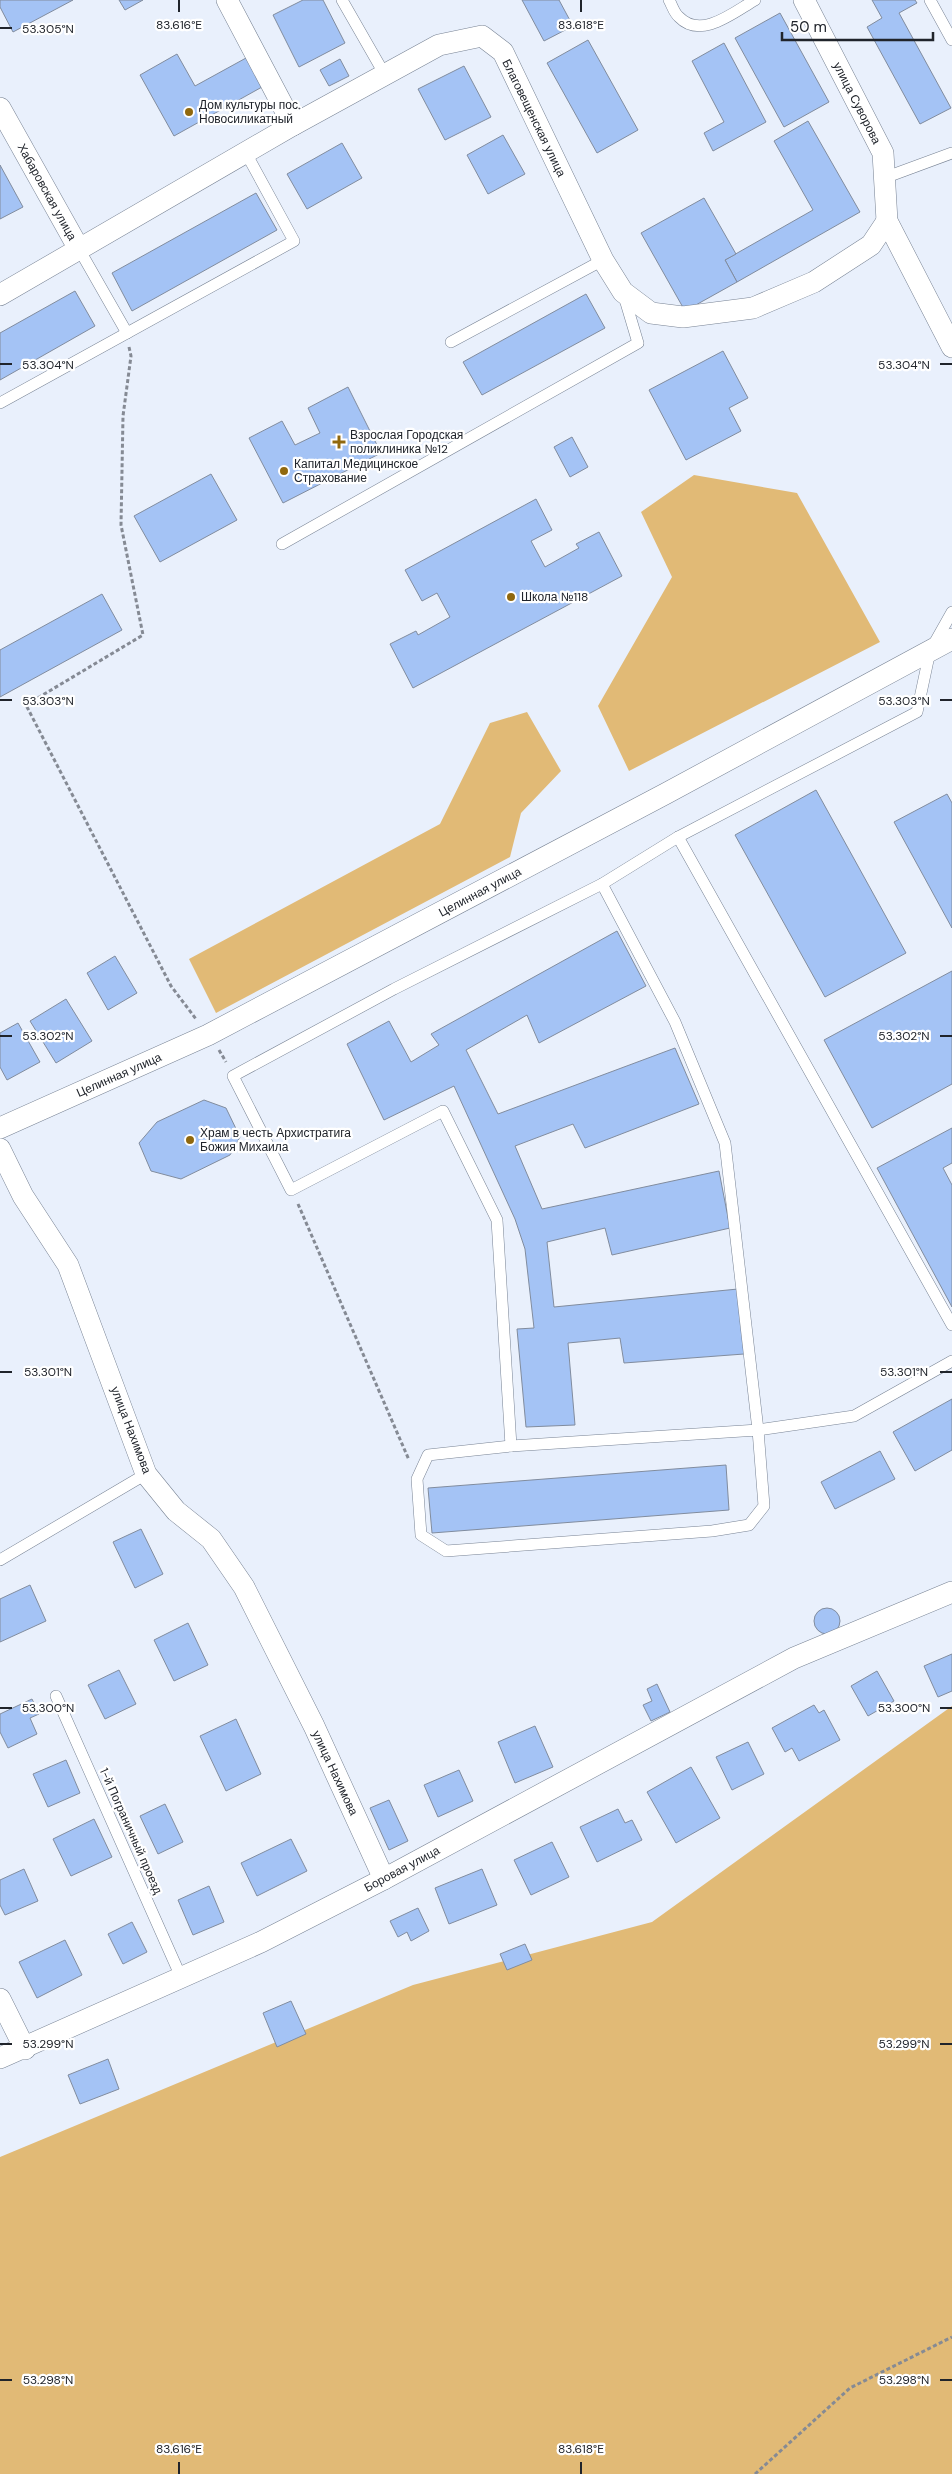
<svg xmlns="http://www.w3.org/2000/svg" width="952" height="2474" font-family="'DM Sans',sans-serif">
  <rect width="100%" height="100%" fill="#e9f0fc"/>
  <g fill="#e1ba76">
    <polygon points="694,475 797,493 880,642 629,771 598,706 672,577 641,512"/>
    <polygon points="527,712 561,771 521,813 510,857 216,1013 189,959 440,824 490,723"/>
    <polygon points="952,1706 952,2474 0,2474 0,2157 413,1985 652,1922"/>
  </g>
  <g fill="#a4c3f5" stroke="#818c9e">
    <polygon points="0,0 73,0 13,32 0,7"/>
    <polygon points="119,0 143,0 125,10"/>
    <polygon points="303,0 323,0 345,43 299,67 273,15"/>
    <polygon points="522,0 559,0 573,26 544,41"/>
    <polygon points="872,0 915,0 917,3 899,13 951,108 920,124 867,27 882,18"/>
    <polygon points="780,13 829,102 784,127 735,38"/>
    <polygon points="588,40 638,130 597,153 547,63"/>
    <polygon points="724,43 766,122 713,151 704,133 724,122 692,61"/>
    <polygon points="177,54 195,86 246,58 262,87 174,136 140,75"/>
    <polygon points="340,59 349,76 329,86 320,70"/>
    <polygon points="464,66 491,117 445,140 418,89"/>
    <polygon points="808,121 860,212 737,282 725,260 813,210 774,141"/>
    <polygon points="503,135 525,174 488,194 467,155"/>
    <polygon points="342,143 362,178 307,209 287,174"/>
    <polygon points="0,165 23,207 0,219"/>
    <polygon points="256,193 277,230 132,311 112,273"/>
    <polygon points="704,198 736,254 725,260 737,282 685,311 641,233"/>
    <polygon points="75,291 95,326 0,380 0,333"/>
    <polygon points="586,294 605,328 482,395 463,362"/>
    <polygon points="723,351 748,398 729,408 741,431 686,460 649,390"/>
    <polygon points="348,387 381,453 283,503 249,438 282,421 295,445 320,433 308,408"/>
    <polygon points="572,437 588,467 570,477 554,447"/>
    <polygon points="211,474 237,520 160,562 134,516"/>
    <polygon points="536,499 552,530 531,541 545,567 579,548 576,544 599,532 622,576 413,688 390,644 416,631 418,635 450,617 437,593 422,601 405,570"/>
    <polygon points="102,594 122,630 0,697 0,650"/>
    <polygon points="816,790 906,953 825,997 735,835"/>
    <polygon points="947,794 952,803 952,928 894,822"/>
    <polygon points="617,931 646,986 539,1043 527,1015 466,1050 498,1114 675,1048 699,1104 585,1148 573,1124 515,1146 542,1209 719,1171 730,1228 612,1255 605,1228 547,1242 554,1307 738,1289 744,1354 624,1363 620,1338 568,1343 575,1425 526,1427 517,1329 534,1328 525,1249 515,1219 454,1086 384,1120 347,1044 389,1021 411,1062 439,1045 431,1034"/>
    <polygon points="115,956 137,993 108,1010 87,973"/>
    <polygon points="952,971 952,1084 872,1128 824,1040"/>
    <polygon points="66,999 92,1041 56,1063 30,1021"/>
    <polygon points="18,1023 40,1062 7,1080 0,1067 0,1033"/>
    <polygon points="204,1100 226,1108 240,1137 230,1155 181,1179 151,1171 139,1143 157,1122"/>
    <polygon points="952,1128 952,1163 943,1168 952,1185 952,1307 877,1168"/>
    <polygon points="952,1399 952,1450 915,1471 893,1432"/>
    <polygon points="880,1451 895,1479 835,1509 821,1482"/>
    <polygon points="726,1465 729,1510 432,1533 428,1488"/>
    <polygon points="141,1529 163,1574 135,1588 113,1542"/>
    <polygon points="30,1585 46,1621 0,1642 0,1599"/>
    <circle cx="827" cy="1621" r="13"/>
    <polygon points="188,1623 208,1665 174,1681 154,1640"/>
    <polygon points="952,1654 952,1691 938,1697 924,1666"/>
    <polygon points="119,1670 136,1704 105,1719 88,1685"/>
    <polygon points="877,1671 894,1701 868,1716 851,1686"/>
    <polygon points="657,1684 670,1712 651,1721 643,1705 652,1701 647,1689"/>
    <polygon points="32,1699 39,1714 30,1718 37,1734 8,1748 0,1732 0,1714"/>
    <polygon points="814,1705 819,1713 824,1710 840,1740 799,1761 792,1748 785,1752 772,1728"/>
    <polygon points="236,1719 261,1774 226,1791 200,1736"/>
    <polygon points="535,1726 553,1767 515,1783 498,1742"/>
    <polygon points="748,1742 764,1774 732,1790 716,1757"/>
    <polygon points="66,1760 80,1793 48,1807 33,1774"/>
    <polygon points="691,1767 720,1818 676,1843 647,1792"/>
    <polygon points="459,1770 473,1801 438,1817 424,1785"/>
    <polygon points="389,1800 408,1841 389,1850 370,1808"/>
    <polygon points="165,1804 183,1842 158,1854 140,1816"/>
    <polygon points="618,1809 625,1823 632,1820 642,1840 597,1862 580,1827"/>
    <polygon points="94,1819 112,1857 71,1876 53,1839"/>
    <polygon points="291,1839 307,1871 257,1896 241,1863"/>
    <polygon points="552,1842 569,1877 531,1895 514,1860"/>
    <polygon points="24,1869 38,1901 5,1915 0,1905 0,1880"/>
    <polygon points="482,1869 497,1905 449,1924 435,1888"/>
    <polygon points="209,1886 224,1922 193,1935 178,1900"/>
    <polygon points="418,1908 429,1931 411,1941 407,1932 398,1937 390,1921"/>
    <polygon points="132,1922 147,1952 123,1964 108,1934"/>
    <polygon points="65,1940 82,1975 37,1998 19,1962"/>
    <polygon points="525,1944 532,1960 507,1970 500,1954"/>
    <polygon points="291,2001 306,2034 277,2047 263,2013"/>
    <polygon points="108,2059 119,2089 80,2104 68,2075"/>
  </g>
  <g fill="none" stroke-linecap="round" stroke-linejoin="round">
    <defs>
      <g id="service">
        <polyline points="342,0 385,75"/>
        <path d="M669 0C672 5 674 13 679 17 701 40 734 12 755 0"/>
        <polyline points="930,0 952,40"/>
        <polyline points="884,178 952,153"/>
        <polyline points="79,249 127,333"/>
        <polyline points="451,342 603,260"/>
        <polyline points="0,403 294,241 246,153"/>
        <polyline points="282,544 638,343 624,296"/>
        <polyline points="678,837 952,1325"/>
        <polyline points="602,884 675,1022 725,1143 758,1430 764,1506 749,1525 712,1531 446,1551 421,1535 417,1479 428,1455 511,1446 758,1430 854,1416 952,1361"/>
        <polyline points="511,1446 497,1220 443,1111 291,1190 233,1076 394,989 602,884 678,837 917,712 930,651 952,612"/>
        <polyline points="0,1560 146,1474"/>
        <polyline points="56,1696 181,1977"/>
      </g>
      <g id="minor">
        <polyline points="227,0 293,125"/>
        <polyline points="804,0 883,153 887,221 952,347"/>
        <polyline points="0,108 79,249"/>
        <polyline points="0,295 293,125 439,45 482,36 503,52 603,260 623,292 651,313 683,317 753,308 814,282 871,245 887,221"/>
        <polyline points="0,1128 208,1035 665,794 952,639"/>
        <polyline points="0,1149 23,1196 68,1265 146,1474 176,1511 211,1539 244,1587 314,1726 384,1879"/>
        <polyline points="0,1999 25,2049"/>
        <polyline points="0,2058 261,1942 384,1879 794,1658 952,1592"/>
      </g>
    </defs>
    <use href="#service" stroke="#788394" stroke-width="12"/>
    <use href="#minor" stroke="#788394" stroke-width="22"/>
    <g stroke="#858a94" stroke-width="3" stroke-dasharray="4 2.5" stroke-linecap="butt">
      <polyline points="129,347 131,356 123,416 121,525 143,635 26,705 171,986 196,1019"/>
      <polyline points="219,1050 226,1062"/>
      <polyline points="298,1204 409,1460"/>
      <polyline points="755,2474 850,2388 952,2337"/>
    </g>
    <use href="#service" stroke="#fff" stroke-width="11"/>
    <use href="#minor" stroke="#fff" stroke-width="21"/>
  </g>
  <path fill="none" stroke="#20242b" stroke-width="2" d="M179 0V12M581 0V12M0 28H12M0 364H12M940 364H952M0 700H12M940 700H952M0 1036H12M940 1036H952M0 1372H12M940 1372H952M0 1708H12M940 1708H952M0 2044H12M940 2044H952M0 2380H12M940 2380H952M179 2462V2474M581 2462V2474"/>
  <g fill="#90680e" stroke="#fff" stroke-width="2">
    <circle cx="189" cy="112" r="5"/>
    <path d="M336.5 434.5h5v5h5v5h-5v5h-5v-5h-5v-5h5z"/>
    <circle cx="284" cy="471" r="5"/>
    <circle cx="511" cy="597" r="5"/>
    <circle cx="190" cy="1140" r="5"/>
  </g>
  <g text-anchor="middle" stroke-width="4.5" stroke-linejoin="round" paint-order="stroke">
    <g font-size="12" fill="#20242b" stroke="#fff">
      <text transform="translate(857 103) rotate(63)" y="4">улица Суворова</text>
      <text transform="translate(534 118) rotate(64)" y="4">Благовещенская улица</text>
      <text transform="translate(47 192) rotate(61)" y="4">Хабаровская улица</text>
      <text transform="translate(480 892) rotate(-28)" y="4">Целинная улица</text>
      <text transform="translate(119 1075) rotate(-24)" y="4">Целинная улица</text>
      <text transform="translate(131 1430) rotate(69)" y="4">улица Нахимова</text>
      <text transform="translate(335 1773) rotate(65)" y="4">улица Нахимова</text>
      <text transform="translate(131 1831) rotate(66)" y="4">1-й Пограничный проезд</text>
      <text transform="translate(402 1869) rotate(-28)" y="4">Боровая улица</text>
    </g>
    <g font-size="12" fill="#20242b" stroke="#fff" text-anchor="start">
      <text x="199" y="109">Дом культуры пос.<tspan x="199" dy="14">Новосиликатный</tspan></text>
      <text x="350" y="439">Взрослая Городская<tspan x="350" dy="14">поликлиника №12</tspan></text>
      <text x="294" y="468">Капитал Медицинское<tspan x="294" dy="14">Страхование</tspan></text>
      <text x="521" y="601">Школа №118</text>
      <text x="200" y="1137">Храм в честь Архистратига<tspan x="200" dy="14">Божия Михаила</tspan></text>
    </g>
  </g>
  <g font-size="12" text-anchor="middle" fill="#20242b" stroke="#fff" stroke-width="4.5" stroke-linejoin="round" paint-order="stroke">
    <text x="179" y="29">83.616°E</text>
    <text x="581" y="29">83.618°E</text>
    <text x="48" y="33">53.305°N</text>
    <text x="48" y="369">53.304°N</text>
    <text x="904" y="369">53.304°N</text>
    <text x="48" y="705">53.303°N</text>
    <text x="904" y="705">53.303°N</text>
    <text x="48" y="1040">53.302°N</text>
    <text x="904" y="1040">53.302°N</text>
    <text x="48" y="1376">53.301°N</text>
    <text x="904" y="1376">53.301°N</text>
    <text x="48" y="1712">53.300°N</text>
    <text x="904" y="1712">53.300°N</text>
    <text x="48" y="2048">53.299°N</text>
    <text x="904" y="2048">53.299°N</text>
    <text x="48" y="2384">53.298°N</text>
    <text x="904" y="2384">53.298°N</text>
    <text x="179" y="2453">83.616°E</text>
    <text x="581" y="2453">83.618°E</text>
  </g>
  <path d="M782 32v8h151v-8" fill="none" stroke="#20242b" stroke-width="2.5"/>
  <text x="790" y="32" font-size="15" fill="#20242b" stroke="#ffffff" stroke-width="4" paint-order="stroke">50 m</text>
</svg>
